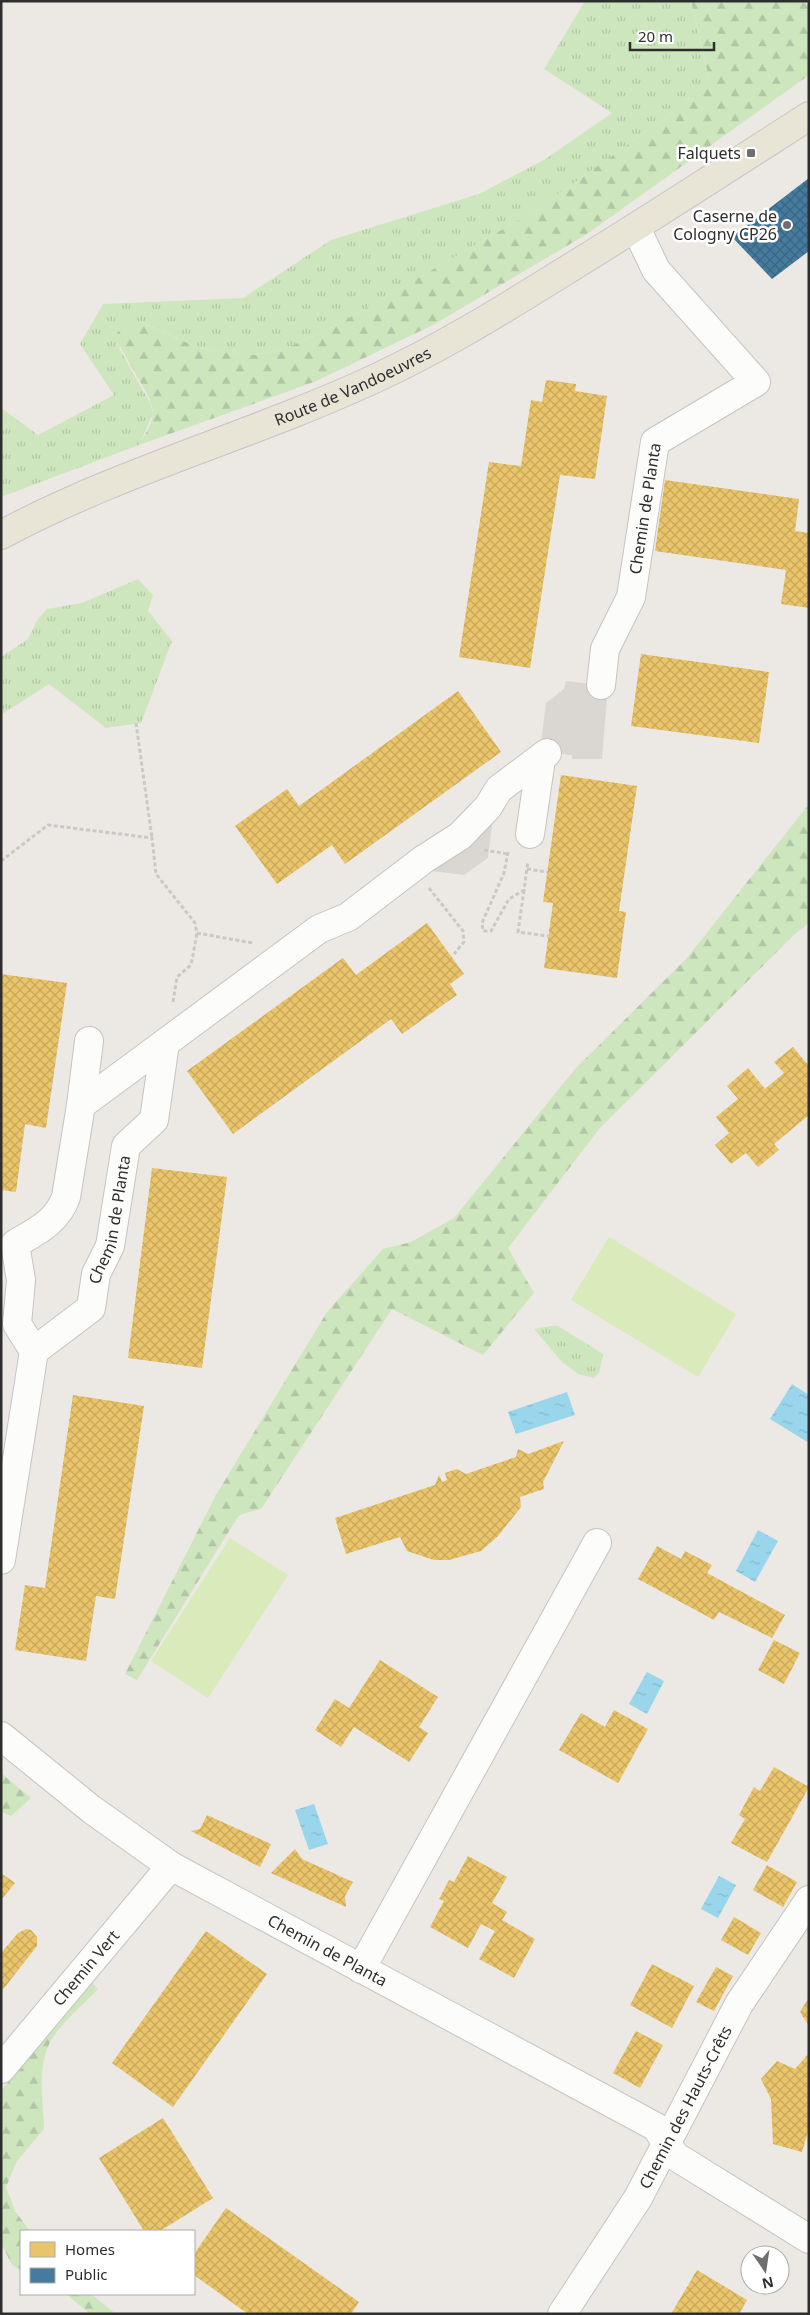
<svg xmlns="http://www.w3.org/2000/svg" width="810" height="2315" font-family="'Noto Sans',sans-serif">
  <defs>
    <pattern id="grass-tufts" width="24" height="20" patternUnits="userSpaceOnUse" patternTransform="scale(1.25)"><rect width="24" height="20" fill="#cee6be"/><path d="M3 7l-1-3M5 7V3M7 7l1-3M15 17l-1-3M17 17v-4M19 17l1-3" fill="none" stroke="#b1c6a4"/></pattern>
    <pattern id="forest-firs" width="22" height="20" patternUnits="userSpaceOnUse" patternTransform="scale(1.25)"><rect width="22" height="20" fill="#cee6be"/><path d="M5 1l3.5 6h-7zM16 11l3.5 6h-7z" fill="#b1c6a4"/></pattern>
    <pattern id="water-ripples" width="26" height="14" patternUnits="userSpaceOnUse" patternTransform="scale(1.25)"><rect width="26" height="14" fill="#99d6ec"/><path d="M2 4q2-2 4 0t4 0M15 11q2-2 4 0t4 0" fill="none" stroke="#84b8cb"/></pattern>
    <pattern id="homes-cross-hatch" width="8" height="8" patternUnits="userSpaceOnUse" patternTransform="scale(1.25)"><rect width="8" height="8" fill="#e9c46a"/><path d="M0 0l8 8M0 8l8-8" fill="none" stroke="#c8a95c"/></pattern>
    <pattern id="public-cross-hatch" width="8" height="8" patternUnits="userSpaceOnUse" patternTransform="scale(1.25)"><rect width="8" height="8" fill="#457b9d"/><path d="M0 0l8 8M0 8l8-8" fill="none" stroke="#3a6580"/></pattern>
  </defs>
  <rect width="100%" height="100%" fill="#ece8e4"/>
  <g fill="url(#grass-tufts)">
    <polygon points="585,1 691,1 709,79 678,109 536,210 335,326 284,349 254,355 228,353 199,348 141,322 119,348 150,403 153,414 139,445 1,497 1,408 38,435 114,395 80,344 103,304 243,298 331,240 479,194 544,160 612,113 544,69"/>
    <polygon points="138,579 153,595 148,611 172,641 141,723 106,728 49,684 1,715 1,657 28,639 38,619 47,609 82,603"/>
    <polygon points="550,1326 558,1326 603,1354 599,1373 594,1378 578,1374 562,1362 534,1329"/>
  </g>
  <g fill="url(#forest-firs)">
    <path d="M691 1H800L809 5V75L587 234 433 325 314 382 139 445C144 436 153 423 153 413 152 393 122 358 116 335L120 329 140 322 199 348 228 353 255 355 284 349 335 326 536 210 678 109 709 78Z"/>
    <polygon points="809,804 809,923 794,935 600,1128 508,1248 534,1293 483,1355 392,1309 261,1509 239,1515 137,1680 125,1674 216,1495 327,1312 383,1249 411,1242 454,1218 576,1068 686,959"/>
    <polygon points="1,1773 31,1798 11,1816 1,1812"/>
    <path d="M92 1983 98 1989C84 2004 65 2020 53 2037 36 2064 43 2099 44 2129L17 2161 6 2187 15 2211 30 2231H21L20 2269 12 2265 1 2243V2091Z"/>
    <polygon points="66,2294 91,2294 116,2314 90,2314"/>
  </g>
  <g fill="#d9eabb">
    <polygon points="609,1237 736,1314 698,1377 571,1300"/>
    <polygon points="230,1538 288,1575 208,1698 151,1661"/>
  </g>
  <g fill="#dad6d2">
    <polygon points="566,681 608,686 602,759 572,759 572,755 540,752 546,703 564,689"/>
    <polygon points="494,808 488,858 464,875 432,871 421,854"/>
  </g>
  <g fill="url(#water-ripples)">
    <polygon points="792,1384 809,1395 809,1443 770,1419"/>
    <polygon points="567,1392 575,1415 516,1434 508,1412"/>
    <polygon points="758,1530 778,1541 755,1582 736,1571"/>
    <polygon points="647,1672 664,1681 647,1714 629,1704"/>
    <polygon points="314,1804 328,1844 309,1850 295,1810"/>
    <polygon points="719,1876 736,1885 718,1918 701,1909"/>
  </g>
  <g fill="url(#homes-cross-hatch)">
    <polygon points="546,380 576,384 575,391 607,396 595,479 560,475 530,668 459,657 489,462 521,466 531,400 542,402"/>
    <polygon points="665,480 799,499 795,531 809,533 809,608 781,604 786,570 655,551"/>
    <polygon points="641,654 769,672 759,743 631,726"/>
    <polygon points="458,691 501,752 345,864 332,845 277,884 235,826 287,789 299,806"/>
    <polygon points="561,775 637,786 619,911 626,912 617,978 544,968 553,903 543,902"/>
    <polygon points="427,923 464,974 450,984 457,995 402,1034 391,1019 233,1134 187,1071 343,958 356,975"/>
    <polygon points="1,974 67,983 46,1128 25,1124 16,1192 1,1190"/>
    <polygon points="793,1047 809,1066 809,1115 774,1144 779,1150 758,1167 746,1153 731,1164 715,1145 729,1133 716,1117 738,1099 727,1086 748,1068 765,1089 784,1073 774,1062"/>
    <polygon points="152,1168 227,1177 202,1368 128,1358"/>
    <polygon points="73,1395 144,1406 115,1599 96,1596 86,1661 15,1650 25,1585 45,1588"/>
    <polygon points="564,1441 543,1482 544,1489 520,1497 521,1507 498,1536 481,1551 449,1560 434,1560 407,1551 400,1537 346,1554 335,1518 435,1485 439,1475 442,1482 447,1480 445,1473 457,1469 466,1474 516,1457 518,1449 528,1454"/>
    <polygon points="657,1546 681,1559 685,1551 712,1565 707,1573 785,1615 772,1638 719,1612 714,1620 638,1579"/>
    <polygon points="774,1640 800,1653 784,1684 758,1670"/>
    <polygon points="380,1660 438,1697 419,1727 428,1733 409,1762 354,1727 341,1747 315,1730 335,1699 349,1708"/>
    <polygon points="614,1710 648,1729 618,1783 559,1750 581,1713 605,1727"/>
    <polygon points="774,1767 809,1787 767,1862 731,1843 745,1819 739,1815 754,1787 760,1791"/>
    <polygon points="207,1815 271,1844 260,1867 191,1831 200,1829"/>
    <polygon points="295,1849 302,1859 353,1882 345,1896 346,1907 271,1873"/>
    <polygon points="468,1856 507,1877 492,1903 507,1912 502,1920 535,1939 514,1978 479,1959 495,1931 481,1924 468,1948 430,1927 444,1901 439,1899 449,1880 454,1882"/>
    <polygon points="767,1865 797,1882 783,1907 753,1890"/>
    <polygon points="1,1873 15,1883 1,1900"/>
    <polygon points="734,1917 761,1933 748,1955 721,1940"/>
    <polygon points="26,1929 31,1930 37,1937 37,1946 1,1992 1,1953 18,1933"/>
    <polygon points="206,1931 267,1974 173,2107 112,2063"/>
    <polygon points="652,1964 694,1986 672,2028 630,2005"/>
    <polygon points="716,1967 733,1976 714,2011 696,2002"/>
    <polygon points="809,1997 809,2026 800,2012"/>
    <polygon points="636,2031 663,2045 640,2088 613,2073"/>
    <polygon points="809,2053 809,2128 802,2152 773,2144 771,2099 761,2079 777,2061 795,2069"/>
    <polygon points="163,2118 213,2198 160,2231 144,2231 99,2158"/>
    <polygon points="226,2208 359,2302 351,2314 248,2314 194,2275 194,2254"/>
    <polygon points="697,2270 747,2300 739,2314 671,2314"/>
  </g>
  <polygon fill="url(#public-cross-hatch)" points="809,178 809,251 772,279 732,237"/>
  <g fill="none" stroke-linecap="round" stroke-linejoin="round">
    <defs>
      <g id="minor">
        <path id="s1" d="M601 685 605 649 631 597 655 442 756 382 656 270 636 228"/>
        <polyline points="530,834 541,759"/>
        <polyline points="81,1105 89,1041"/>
        <path d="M34 1351 17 1324 21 1280 15 1244C37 1231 57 1222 66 1197L81 1105 165 1043"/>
        <path id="s2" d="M1 1560 34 1351 91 1308 96 1274 110 1246 126 1146 154 1120 165 1043 319 929 348 917 424 859 460 836 488 807 499 789 547 753"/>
        <path id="s3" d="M1 1736 91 1809 171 1866 656 2127 675 2156 809 2239"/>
        <polyline points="361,1969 597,1543"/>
        <path id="s4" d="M1 2069 171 1866"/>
        <path id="s5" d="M562 2314 638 2198 739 2004 809 1900"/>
      </g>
      <g id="major">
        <path id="s6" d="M1 535C120 471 251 436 374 379 439 349 496 314 557 276 642 224 725 170 809 116"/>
      </g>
    </defs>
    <use href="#minor" stroke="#c5c4c5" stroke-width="30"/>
    <use href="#major" stroke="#c6c5c4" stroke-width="30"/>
    <g stroke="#c9c9c8" stroke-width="3" stroke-dasharray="4 2.5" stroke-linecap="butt">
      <polyline points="136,723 152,838"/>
      <polyline points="484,850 508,854"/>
      <polyline points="508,852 504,873 482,923 483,931 491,931 509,899 524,890 528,861"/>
      <polyline points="1,861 48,825 152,838 156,874 195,923 197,933 253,943"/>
      <polyline points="527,869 547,872"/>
      <polyline points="429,888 463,931 464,942 454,954"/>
      <polyline points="524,890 518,932 548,936"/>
      <polyline points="173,1002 177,977 191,965 197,933"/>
    </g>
    <use href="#minor" stroke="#fcfcfb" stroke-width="28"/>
    <use href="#major" stroke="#e8e4d6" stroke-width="28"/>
  </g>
  <g fill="#706f6e" stroke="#fff" stroke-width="2">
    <rect x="746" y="148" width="10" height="10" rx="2.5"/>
    <circle cx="787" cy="225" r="5"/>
  </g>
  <g text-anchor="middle" stroke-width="5" stroke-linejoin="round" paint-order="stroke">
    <g font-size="16" fill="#2e2e2e" stroke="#fff" text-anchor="end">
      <text x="741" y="159">Falquets</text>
      <text x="777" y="222">Caserne de<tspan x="777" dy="18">Cologny CP26</tspan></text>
    </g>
    <g font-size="16" fill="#2e2e2e" stroke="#fff">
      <text dy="6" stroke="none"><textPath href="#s6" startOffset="382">Route de Vandoeuvres</textPath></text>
      <text dy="6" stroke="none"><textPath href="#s1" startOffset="184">Chemin de Planta</textPath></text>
      <text dy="6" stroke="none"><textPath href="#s2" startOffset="374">Chemin de Planta</textPath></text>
      <text dy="6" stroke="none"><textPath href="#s3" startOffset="392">Chemin de Planta</textPath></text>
      <text dy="6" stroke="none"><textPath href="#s4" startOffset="132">Chemin Vert</textPath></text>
      <text dy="6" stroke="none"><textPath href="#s5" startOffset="241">Chemin des Hauts-Crêts</textPath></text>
    </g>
  </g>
  <rect width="810" height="2315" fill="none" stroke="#2e2e2e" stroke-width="5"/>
  <rect x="20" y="2230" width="175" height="65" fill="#ffffff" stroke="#ababab"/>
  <rect x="30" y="2242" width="25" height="15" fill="#e9c46a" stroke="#ababab"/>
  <text x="65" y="2255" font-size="15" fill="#2e2e2e">Homes</text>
  <rect x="30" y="2268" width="25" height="15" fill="#457b9d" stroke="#ababab"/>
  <text x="65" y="2280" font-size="15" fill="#2e2e2e">Public</text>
  <g transform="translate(765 2270) rotate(167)"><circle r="24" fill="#ffffff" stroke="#ababab"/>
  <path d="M0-4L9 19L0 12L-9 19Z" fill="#706f6e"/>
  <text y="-8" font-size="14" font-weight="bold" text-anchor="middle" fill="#2e2e2e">N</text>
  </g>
  <path d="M630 42v8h84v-8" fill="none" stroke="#2e2e2e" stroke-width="2.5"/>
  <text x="638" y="42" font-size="15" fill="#2e2e2e" stroke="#ffffff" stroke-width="4" paint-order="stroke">20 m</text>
</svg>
